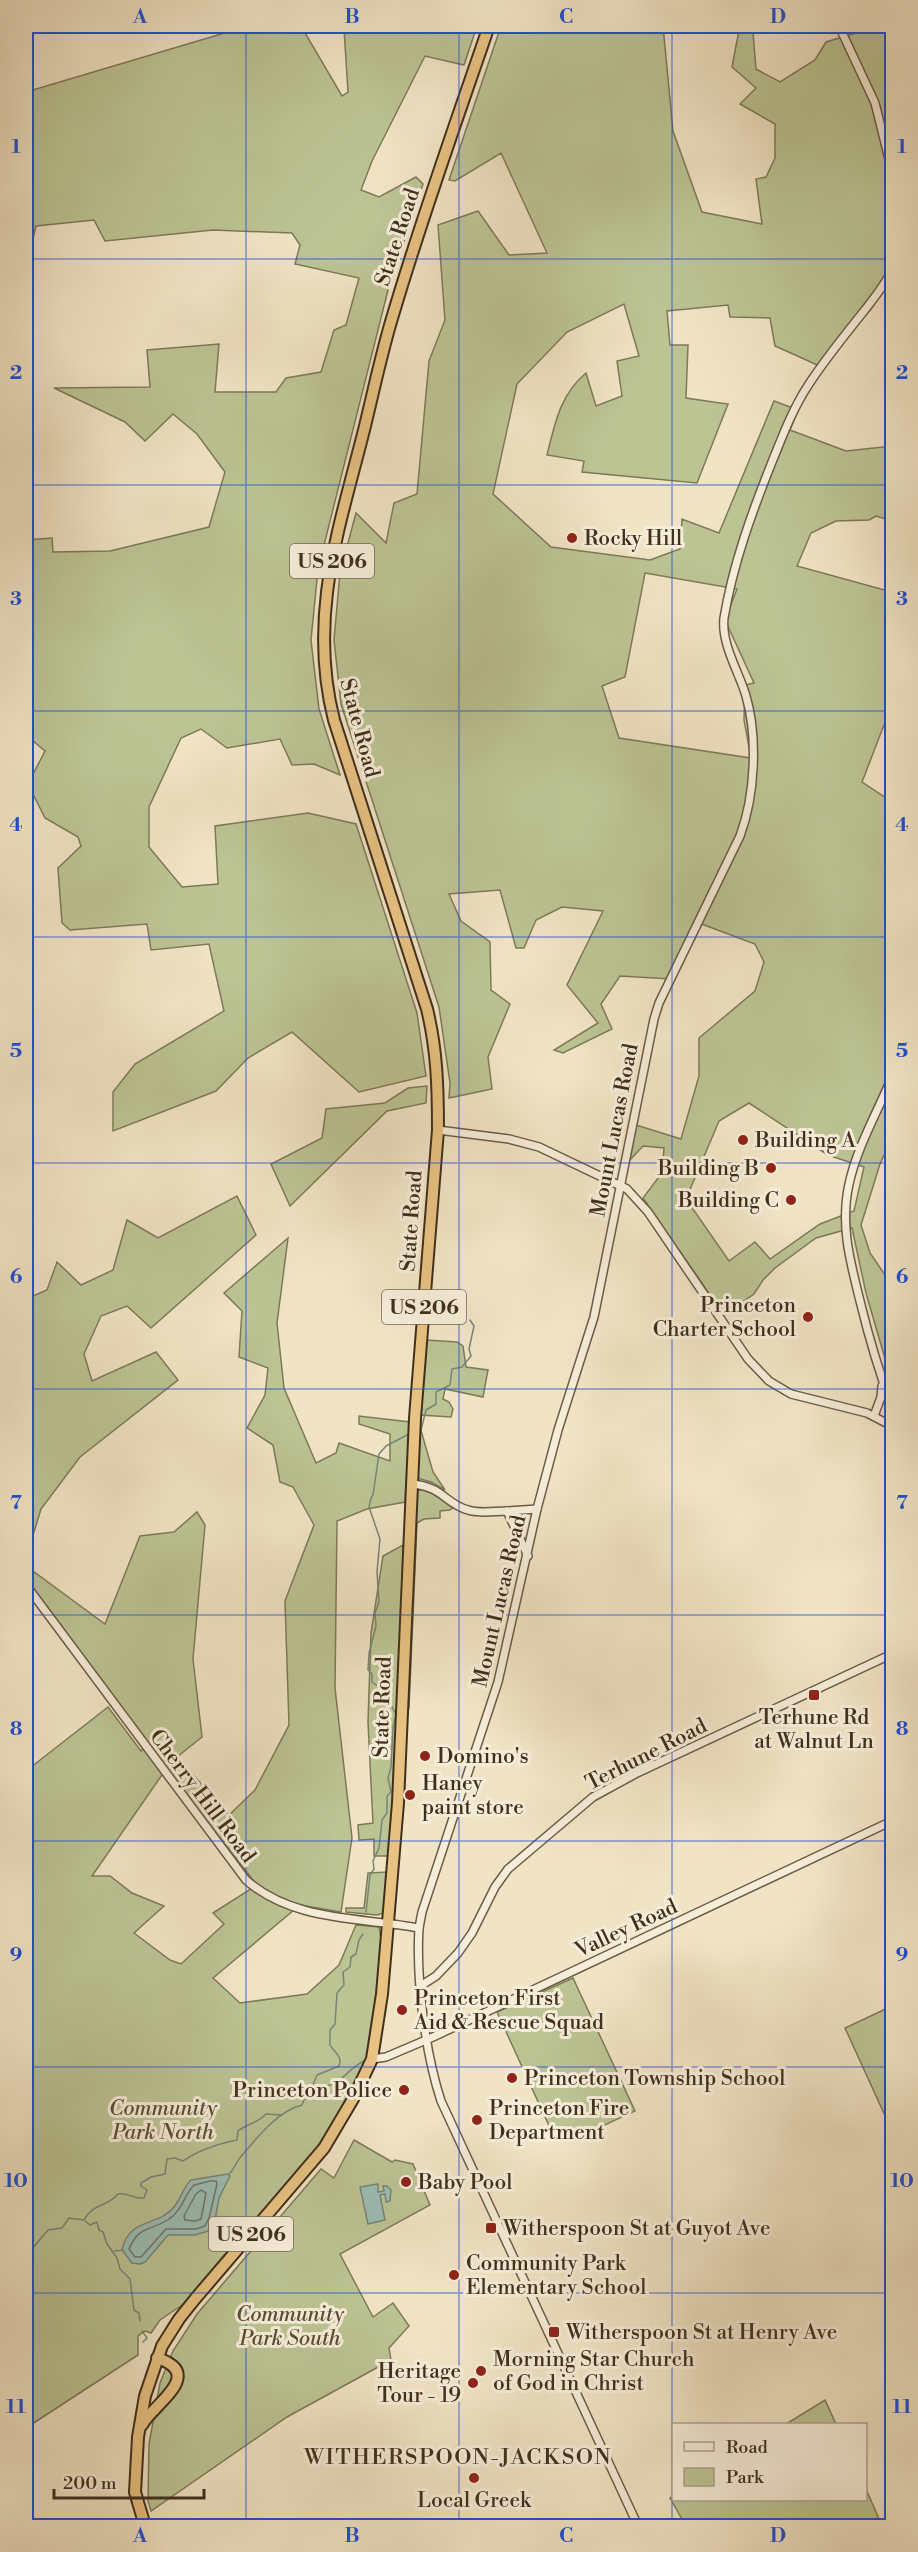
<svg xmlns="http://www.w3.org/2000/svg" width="918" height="2552" font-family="'Libre Bodoni',serif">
  <rect width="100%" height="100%" fill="#f1e4c5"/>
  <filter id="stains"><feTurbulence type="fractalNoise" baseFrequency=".00333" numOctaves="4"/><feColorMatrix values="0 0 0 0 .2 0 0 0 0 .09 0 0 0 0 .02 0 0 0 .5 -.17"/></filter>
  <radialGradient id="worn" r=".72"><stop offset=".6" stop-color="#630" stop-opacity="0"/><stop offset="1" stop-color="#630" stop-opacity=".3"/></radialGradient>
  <g fill="#bcc494" stroke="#7e7a58" stroke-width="1.5" fill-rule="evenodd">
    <polygon points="248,26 301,26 342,96 348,92 344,29 342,26 477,26 464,65 425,56 372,161 361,190 379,197 416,177 423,184 389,286 318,569 311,640 319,709 340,775 314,764 292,765 280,739 227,748 201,729 181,738 149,807 149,847 182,887 218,884 215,826 308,813 356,824 417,1013 426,1076 359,1092 292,1032 248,1058 216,1091 113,1131 113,1092 135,1064 224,1011 209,944 151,950 147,924 70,930 62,923 58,868 81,846 78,837 45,818 28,784 45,751 26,735 26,540 52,538 53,552 110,551 209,527 225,472 197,434 173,414 145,441 125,422 54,388 150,387 147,350 219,344 215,392 276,392 286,378 321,372 334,330 346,325 359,278 295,264 300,245 292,233 213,230 105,241 94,220 36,226 26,268 26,92"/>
    <path d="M501 26H663L673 131 702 212 762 224 756 179 766 177 775 158V124L740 104 756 88 732 67 739 30 753 32 756 69 780 82 815 60 826 42 879 26H892V129L883 131 892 186V270L824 368 775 346 770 318 730 317 728 305 667 311 670 345H688L686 398 728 404 697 483 582 472 584 461 547 455C555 423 560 395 586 373L596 406 622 396 617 361 639 356 624 304 567 332 517 384 493 494 551 547 650 560 680 549 682 519 719 533 774 401 798 410 790 430 846 451 892 446V521L876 516 869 520 836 521 811 533 797 566 892 592V728L884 725 862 782 892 802V1138L880 1164 861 1225 870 1253 892 1285V1383L866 1293 852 1228 816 1238 775 1268 763 1280 754 1294 724 1315 643 1198 662 1173 664 1148 643 1146 628 1162 636 1125 681 1139 699 1076V1038L755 991 764 962 755 944 699 923 671 979 620 976 601 1004 612 1029 563 1053 554 1050 598 1023 567 985 603 911 562 907 536 920 524 948H516L500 890 449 894 461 921 490 942 491 990 510 1004 488 1057 492 1089 449 1098 450 1083 439 1007 341 704 334 640 340 573 356 513 386 543 394 503 417 494 429 361 445 320 438 225 478 211 509 255 547 253 501 153 455 181 449 180ZM645 573 737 589 725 620 754 683 745 685 744 720 751 758 619 738 602 686 625 677ZM749 1103 828 1155 864 1167 854 1211 820 1224 770 1259 755 1242 729 1261 686 1199 719 1121Z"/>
    <polygon points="427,1086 426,1103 387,1111 290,1206 271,1164 322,1138 326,1109 385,1103 408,1088"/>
    <polygon points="237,1196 256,1235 151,1328 127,1306 101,1316 84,1354 92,1381 156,1352 178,1380 80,1457 41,1509 26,1558 26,1299 47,1290 57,1262 81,1285 113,1270 127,1220 158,1238"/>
    <path d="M288 1238 277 1323 284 1388 316 1463 336 1453 339 1443 390 1461V1434L359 1424V1416L410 1422 405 1502 367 1509 337 1521 335 1688 352 1838 341 1912 300 1905 213 1978 240 2003 307 1994 339 1965 356 1925 379 1927 382 1943 381 1965 370 2052 364 2069 328 2136 191 2299 160 2320 151 2333 145 2331 138 2336V2355L26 2428V1771L108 1707 141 1751 146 1746 26 1583V1566L105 1624 140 1536 174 1532 197 1512 205 1525 193 1659 202 1737 177 1757 229 1815 255 1790 289 1725 285 1601 314 1525 293 1487 280 1482 273 1445 247 1428 265 1395 268 1368 239 1357 242 1311 224 1293ZM166 1769 257 1885 213 1913 224 1924 181 1964 170 1960 134 1933 164 1906 132 1893 110 1876H92Z"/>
    <polygon points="426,1340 457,1342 463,1346 466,1367 488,1370 483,1397 445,1389 443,1399 449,1402 453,1409 451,1417 420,1415"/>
    <polygon points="420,1427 433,1472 445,1490 431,1482 417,1478"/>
    <polygon points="419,1490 429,1490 454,1507 450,1510 440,1511 440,1518 424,1519 417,1523 409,1708 406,1708 417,1492"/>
    <polygon points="403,1545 398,1713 389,1856 374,1856 374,1839 359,1840 358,1825 373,1823 368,1722 371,1633 383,1556"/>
    <polygon points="388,1872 384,1913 377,1915 346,1912 346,1908 364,1908 368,1873"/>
    <polygon points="573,1978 635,2111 570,2141 567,2136 556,2141 497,2012"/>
    <polygon points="892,2006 892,2131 845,2028"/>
    <polygon points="354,2140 392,2162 395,2160 413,2164 430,2205 340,2254 373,2317 393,2303 409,2326 389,2348 391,2360 287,2417 151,2511 148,2501 149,2444 160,2383 173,2351 197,2314 321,2169 334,2178"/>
    <polygon points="825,2400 836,2424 786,2424"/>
    <polygon points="866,2489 882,2526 686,2526 670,2498 673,2496 674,2500 866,2500"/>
  </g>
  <g fill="#9bbeb5" stroke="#778578" stroke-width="1.5">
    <path d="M228 2174 230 2176 219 2198 215 2220 208 2231 195 2235H168L145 2262 140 2264 132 2263 122 2250C129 2217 158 2227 174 2207 181 2198 183 2188 191 2180Z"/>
    <polygon points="378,2184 378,2192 384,2191 383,2186 387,2186 391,2190 390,2201 386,2202 385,2194 380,2195 385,2220 368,2224 360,2187"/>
  </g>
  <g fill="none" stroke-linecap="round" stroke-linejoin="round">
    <g stroke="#6e7668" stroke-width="1.5">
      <path d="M210 2181H216L217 2184 209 2218 205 2226 196 2229H166L141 2257H135L129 2249C139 2225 151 2231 169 2219 182 2211 184 2195 194 2185Z"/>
      <polygon points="201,2190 206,2193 201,2219 195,2221 185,2220 184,2216 196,2194"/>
    </g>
    <g stroke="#778578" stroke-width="1.5">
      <polyline points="420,1434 426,1410 436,1404 436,1392 450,1385 452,1369 462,1367 471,1356 469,1349 474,1326 470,1320"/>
      <polyline points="366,1912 370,1875 374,1869 373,1861 379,1848 382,1820 387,1813 387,1796 391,1792 388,1778 391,1767 393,1727 396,1714 382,1689 372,1682 372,1674 368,1670 369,1653 376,1626 375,1613 379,1602 377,1572 380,1539 369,1507 371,1498 373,1495 379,1454 386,1446 409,1434"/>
      <path d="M314 2088 313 2085 317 2075 339 2066C343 2056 334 2052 330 2045V2030L335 2024 337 1993 344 1985 343 1972 350 1967 351 1957 356 1954 359 1940 363 1934"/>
      <path d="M229 2174C234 2170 235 2164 239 2159 256 2139 277 2111 302 2105L304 2100 319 2086C341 2088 346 2069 364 2061"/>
      <polyline points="85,2221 90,2225 97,2222 99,2230 103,2232 107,2244 117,2258 120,2269 130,2279 134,2310 139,2313 140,2321"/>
      <path d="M26 2246 31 2250 48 2230 62 2228 69 2218 84 2220C93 2203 109 2206 118 2194 127 2192 132 2199 144 2198L147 2190 141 2186V2183L151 2177 165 2174 167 2159 175 2158 183 2161C199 2150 217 2144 237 2140L238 2131C247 2124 258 2123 266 2114L282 2115"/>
      <polyline points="114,2251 123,2250"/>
      <polyline points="142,2331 147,2338 143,2342"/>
    </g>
    <defs>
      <g id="minor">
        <polyline points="839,26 875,103 892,171"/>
        <path d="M892 1077C878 1111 857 1147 849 1184 840 1225 850 1261 860 1301 869 1338 879 1372 892 1407"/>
        <polyline points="438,1130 509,1139 539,1147 627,1189 648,1212 748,1359 769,1381 791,1394 867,1413 892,1426"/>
        <polyline points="874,1416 881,1397 882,1386"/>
        <path d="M412 1484C444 1487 445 1504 468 1510 480 1514 495 1511 507 1511L528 1556"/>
        <polyline points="507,1511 537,1509"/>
        <path d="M26 1585 246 1880C294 1922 360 1917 419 1928"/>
        <polyline points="422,1985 436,1976 458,1953 472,1933 495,1887 508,1869 593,1797 637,1773 892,1654"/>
        <polyline points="372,2059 386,2057 433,2037 892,1821"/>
        <path d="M638 2526 441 2101C425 2052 416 1979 419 1928L422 1912 498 1682 537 1509 558 1430 594 1317 654 1019 659 1003 740 836C755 796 758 737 746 696 739 672 721 644 724 618 733 564 752 512 772 462 783 435 793 408 809 384 826 358 845 335 864 311 874 298 885 285 892 270"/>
      </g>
      <g id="highway">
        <path d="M142 2425C152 2405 207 2374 157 2358"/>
        <path d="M145 2526 135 2492 138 2437 145 2396 162 2346 179 2319 195 2299 324 2148 353 2099 372 2059 382 1994 398 1803 415 1418 438 1130C438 1088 437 1050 427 1009L334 720C308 618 338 532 363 434 373 394 381 354 393 315 422 217 456 122 489 26"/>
      </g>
    </defs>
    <use href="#minor" stroke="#6c5c46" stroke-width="10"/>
    <use href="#highway" stroke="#402f1c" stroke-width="14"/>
    <use href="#minor" stroke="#f6edd9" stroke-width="7"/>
    <use href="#highway" stroke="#e8c282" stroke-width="10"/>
  </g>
  <path fill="none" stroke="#1d4ed8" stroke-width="1.5" stroke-opacity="0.55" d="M246 26V2526M459 26V2526M672 26V2526M26 259H892M26 485H892M26 711H892M26 937H892M26 1163H892M26 1389H892M26 1615H892M26 1841H892M26 2067H892M26 2293H892"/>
  <g fill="#8f2418" stroke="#f6edd9" stroke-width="2">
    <circle cx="572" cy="538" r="6"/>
    <circle cx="743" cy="1140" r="6"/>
    <circle cx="771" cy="1168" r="6"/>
    <circle cx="791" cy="1200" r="6"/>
    <circle cx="808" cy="1317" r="6"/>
    <rect x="808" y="1689" width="12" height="12" rx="3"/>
    <circle cx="425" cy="1756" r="6"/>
    <circle cx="410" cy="1795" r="6"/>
    <circle cx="402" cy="2010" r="6"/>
    <circle cx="512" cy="2078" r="6"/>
    <circle cx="404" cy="2090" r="6"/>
    <circle cx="477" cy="2120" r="6"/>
    <circle cx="406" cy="2182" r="6"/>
    <rect x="485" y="2222" width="12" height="12" rx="3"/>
    <circle cx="454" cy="2275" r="6"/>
    <rect x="548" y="2326" width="12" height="12" rx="3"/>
    <circle cx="481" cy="2371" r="6"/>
    <circle cx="473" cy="2383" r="6"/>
    <circle cx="474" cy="2478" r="6"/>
  </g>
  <g text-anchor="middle" stroke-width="6" stroke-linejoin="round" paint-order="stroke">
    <g fill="#f6edd9" stroke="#776855" stroke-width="1.5">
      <rect x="290" y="544" width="84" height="34" rx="4.5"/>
      <rect x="382" y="1290" width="84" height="34" rx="4.5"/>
      <rect x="209" y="2217" width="84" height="34" rx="4.5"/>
    </g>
    <g font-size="20" font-weight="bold" fill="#402f1c">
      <text x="332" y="568">US 206</text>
      <text x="424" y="1314">US 206</text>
      <text x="251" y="2241">US 206</text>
    </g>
    <g font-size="21" fill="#402f1c" stroke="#f6edd9">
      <text transform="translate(397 237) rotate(-72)" y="7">State Road</text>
      <text transform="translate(360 728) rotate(75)" y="7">State Road</text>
      <text transform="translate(614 1130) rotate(-79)" y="7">Mount Lucas Road</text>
      <text transform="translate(411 1221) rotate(-86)" y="7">State Road</text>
      <text transform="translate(499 1601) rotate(-77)" y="7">Mount Lucas Road</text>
      <text transform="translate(382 1707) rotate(-88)" y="7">State Road</text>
      <text transform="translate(646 1754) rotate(-27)" y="7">Terhune Road</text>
      <text transform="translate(203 1796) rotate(53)" y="7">Cherry Hill Road</text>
      <text transform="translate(626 1928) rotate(-25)" y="7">Valley Road</text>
    </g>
    <g font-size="21" fill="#402f1c" stroke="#f6edd9" text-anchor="start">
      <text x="584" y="545">Rocky Hill</text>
      <text x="755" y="1147">Building A</text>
      <text x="759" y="1175" text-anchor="end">Building B</text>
      <text x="779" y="1207" text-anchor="end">Building C</text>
      <text x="796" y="1312" text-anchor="end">Princeton<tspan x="796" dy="24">Charter School</tspan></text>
      <text x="814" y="1724" text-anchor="middle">Terhune Rd<tspan x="814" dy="24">at Walnut Ln</tspan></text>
      <text x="437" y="1763">Domino's</text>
      <text x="422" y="1790">Haney<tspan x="422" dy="24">paint store</tspan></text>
      <text x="414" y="2005">Princeton First<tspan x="414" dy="24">Aid &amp; Rescue Squad</tspan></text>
      <text x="524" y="2085">Princeton Township School</text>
      <text x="392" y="2097" text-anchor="end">Princeton Police</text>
      <text x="489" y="2115">Princeton Fire<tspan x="489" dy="24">Department</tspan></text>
      <text x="418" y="2189">Baby Pool</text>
      <text x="503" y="2235">Witherspoon St at Guyot Ave</text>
      <text x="466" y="2270">Community Park<tspan x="466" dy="24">Elementary School</tspan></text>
      <text x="566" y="2339">Witherspoon St at Henry Ave</text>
      <text x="493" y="2366">Morning Star Church<tspan x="493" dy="24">of God in Christ</tspan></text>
      <text x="461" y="2378" text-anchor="end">Heritage<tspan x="461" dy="24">Tour - 19</tspan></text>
      <text x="474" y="2507" text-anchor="middle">Local Greek</text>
    </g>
    <g font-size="21" font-style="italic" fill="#594d34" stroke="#f6edd9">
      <text x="163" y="2115">Community<tspan x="163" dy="24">Park North</tspan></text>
      <text x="290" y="2321">Community<tspan x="290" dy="24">Park South</tspan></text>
    </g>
    <g font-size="22" letter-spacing="1.5" fill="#402f1c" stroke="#f6edd9">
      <text x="458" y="2464">WITHERSPOON-JACKSON</text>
    </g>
  </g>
  <rect width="918" height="2552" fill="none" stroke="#f1e4c5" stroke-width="66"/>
  <rect x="672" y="2423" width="195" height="78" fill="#f6edd9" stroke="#ada18d" stroke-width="1.5"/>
  <rect x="684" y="2442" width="30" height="9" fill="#f6edd9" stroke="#ada18d" stroke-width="1.5"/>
  <text x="726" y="2453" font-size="18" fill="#402f1c">Road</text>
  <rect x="684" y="2468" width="30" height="18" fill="#bcc494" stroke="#ada18d" stroke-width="1.5"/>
  <text x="726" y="2483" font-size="18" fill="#402f1c">Park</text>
  <path d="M54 2489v9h150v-9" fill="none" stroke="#402f1c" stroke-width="3"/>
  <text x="63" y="2489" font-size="18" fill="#402f1c" stroke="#f6edd9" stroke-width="4.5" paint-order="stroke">200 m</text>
  <rect x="33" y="33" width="852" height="2486" fill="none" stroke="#1d4ed8" stroke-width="2"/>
  <g font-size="20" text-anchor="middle" font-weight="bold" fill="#1d4ed8">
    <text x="140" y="23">A</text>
    <text x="352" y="23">B</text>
    <text x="566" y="23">C</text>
    <text x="778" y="23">D</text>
    <text x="16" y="153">1</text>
    <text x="902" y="153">1</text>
    <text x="16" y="379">2</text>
    <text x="902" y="379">2</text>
    <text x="16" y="605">3</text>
    <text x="902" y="605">3</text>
    <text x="16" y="831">4</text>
    <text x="902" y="831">4</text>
    <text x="16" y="1057">5</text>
    <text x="902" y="1057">5</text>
    <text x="16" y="1283">6</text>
    <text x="902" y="1283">6</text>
    <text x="16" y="1509">7</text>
    <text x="902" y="1509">7</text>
    <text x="16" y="1735">8</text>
    <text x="902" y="1735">8</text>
    <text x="16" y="1961">9</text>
    <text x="902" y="1961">9</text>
    <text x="16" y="2187">10</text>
    <text x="902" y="2187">10</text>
    <text x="16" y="2413">11</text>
    <text x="902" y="2413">11</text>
    <text x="140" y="2542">A</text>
    <text x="352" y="2542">B</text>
    <text x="566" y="2542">C</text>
    <text x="778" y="2542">D</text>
  </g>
  <rect width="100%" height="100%" filter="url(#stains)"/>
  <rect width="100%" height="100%" fill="url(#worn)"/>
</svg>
